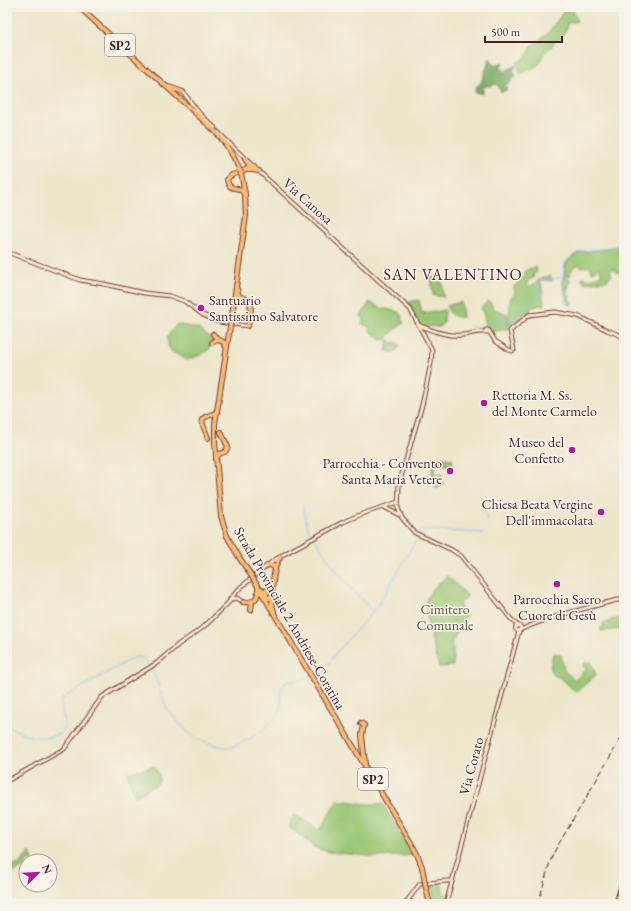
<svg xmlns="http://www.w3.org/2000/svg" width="631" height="911" font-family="'EB Garamond',serif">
  <rect width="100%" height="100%" fill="#f7f3e8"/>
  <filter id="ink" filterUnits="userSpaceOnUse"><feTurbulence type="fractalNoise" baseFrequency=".025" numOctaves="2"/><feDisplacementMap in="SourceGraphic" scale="8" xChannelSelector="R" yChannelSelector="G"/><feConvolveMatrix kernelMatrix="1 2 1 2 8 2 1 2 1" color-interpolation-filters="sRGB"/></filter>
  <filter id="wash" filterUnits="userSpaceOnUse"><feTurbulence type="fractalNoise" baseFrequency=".012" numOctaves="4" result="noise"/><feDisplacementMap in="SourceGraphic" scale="16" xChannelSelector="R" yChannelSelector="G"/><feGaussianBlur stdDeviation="0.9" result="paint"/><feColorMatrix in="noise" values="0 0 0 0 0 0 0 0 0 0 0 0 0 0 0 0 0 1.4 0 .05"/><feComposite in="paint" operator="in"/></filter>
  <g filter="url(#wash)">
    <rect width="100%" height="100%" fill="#ede6ca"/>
    <g fill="#9ac775" stroke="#727350">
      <polygon points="567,7 578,7 572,14 576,16 577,21 567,23 567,28 564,32 565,32 561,38 554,42 554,44 543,54 540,63 531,71 529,69 521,74 517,63 524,58 531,50 530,49 537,41 539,41 548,33"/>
      <path d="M624 243V250L622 252V253L624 255V270L617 273 615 269 610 270 612 276 608 277V280L584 283 581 278 585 277 587 280 602 275 599 267 595 269 596 271 592 272 590 266 586 267 585 266 581 267 579 264C574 267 570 270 570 276L566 275V278L570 279 569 287H565V288H568L567 295 570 296 569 301H573L572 305H568L563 284 566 264 569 260 576 254 582 252 608 249Z"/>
      <path d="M536 267 537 272 533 274 534 278C530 279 527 280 527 284L530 287 538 281 539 279 546 276 547 277 550 276 551 277 552 281 544 280 541 282 544 305H539L536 307 535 306 530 309 531 313C525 314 514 320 513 326L511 327 510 326C507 317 511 307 510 298L515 293 514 287C518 280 523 280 526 275L524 272 530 268 533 269Z"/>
      <polygon points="431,277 432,278 441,277 441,283 442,283 443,295 444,297 433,295 431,278"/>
      <polygon points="419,300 422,314 426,313 423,314 423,313 435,311 435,312 445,310 444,323 442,323 440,327 427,326 426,327 419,324 410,308 409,302"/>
      <polygon points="488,301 490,302 492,306 493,307 494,309 507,314 507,319 509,329 491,332 486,325 483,312 481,308"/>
      <path d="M369 302 381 308 399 312V314L402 316V319L404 323 392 332 391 334 387 338C390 341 392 344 397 342L400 345 395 353 386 351 388 343 387 342V340L386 339 381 340 376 335 370 331V327L362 324 364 319 361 316 367 306H369V305L368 304Z"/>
      <path d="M461 302 463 317C454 318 450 315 447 306Z"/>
      <path d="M177 324 199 329 211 339C211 343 211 346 209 349 207 353 191 359 186 360L182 357 172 352 168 345 167 337Z"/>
      <polygon points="433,457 453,459 452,467 449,467 449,465 435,464 435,474 442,475 443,484 436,489 432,472"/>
      <polygon points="447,576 468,596 459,605 466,616 451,643 453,650 453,666 439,667 428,626 426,600 431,591"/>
      <polygon points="622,617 623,630 621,629 601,631 600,628 602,628 603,627 603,623 609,622 609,621"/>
      <polygon points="553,653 561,655 564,671 575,680 586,669 583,665 586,662 588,663 590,661 596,675 576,692 561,678 554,675 550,670"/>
      <polygon points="154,766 159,775 159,782 154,786 135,796 127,773"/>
      <polygon points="338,800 367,804 383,804 413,855 379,857 330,852 315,848 288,826 294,815 320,830"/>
      <polygon points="30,852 33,860 31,861 26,861 26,865 21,869 7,875 7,865 18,865"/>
      <path d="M430 883 441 884C444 888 441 894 447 896L445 902 443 904C433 901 432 892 430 883Z"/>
    </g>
    <polygon fill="#7bac66" stroke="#626648" points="490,58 495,66 502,62 503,64 499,66 504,72 515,65 516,67 513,69 516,77 511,79 511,82 505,85 507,90 501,92 497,84 483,87 483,94 475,92 476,87 481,83"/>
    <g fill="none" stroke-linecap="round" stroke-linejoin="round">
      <g stroke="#80baf1" stroke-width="1">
        <polyline points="567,305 562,282 565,263 568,260 577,253 582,251 609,248 624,244"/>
        <path d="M486 326C490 323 493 321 497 320 504 319 513 321 519 317 523 314 521 307 525 303 529 300 537 301 539 296 541 291 538 286 540 281L545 280 561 278"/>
        <polyline points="471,327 484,326"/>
        <polyline points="482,495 487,522"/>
        <polyline points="303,506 307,526 313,537"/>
        <path d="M315 539C331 567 352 589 373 612"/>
        <polyline points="314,678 323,673 335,654 360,626 377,607 421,532 426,530 483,533"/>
        <path d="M7 725C14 729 22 734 30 736 39 739 65 738 65 725 65 716 58 706 63 698L131 659C136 656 142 656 146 661L155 676 167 709 168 711 188 732 194 737 208 743 224 747H230L235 746 253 737 261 731 279 715 281 710V689L285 683 290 681 311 678"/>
      </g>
    </g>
  </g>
  <g filter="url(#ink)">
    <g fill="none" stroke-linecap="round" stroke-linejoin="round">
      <defs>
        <g id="secondary">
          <polyline points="183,92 199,113 215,128"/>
          <polyline points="218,132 233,147 254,167 410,309 432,350 431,363 422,405 399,484 398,508 402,518 415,533 452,550 461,556 510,618 518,626"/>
          <polyline points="7,252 80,280 104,284 144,293 170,296 184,301 203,315 216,321 225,323 248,326"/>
          <path d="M418 325C432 330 447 337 462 335 471 335 475 331 485 332H486V330H488V332H486"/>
          <polyline points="489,331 495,341 509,350 512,351"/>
          <polyline points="514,350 510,331 511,330 529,315 555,312 578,316 607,330 624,337"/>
          <polyline points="384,507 399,515"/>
          <polyline points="230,599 241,587 273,561 284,554 343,522 362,514 398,502"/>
          <circle cx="518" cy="628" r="2.5"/>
          <path d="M520 630C551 616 584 609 617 600H623"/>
          <polyline points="7,781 64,749 102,697 157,663 179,644 198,631 208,623 232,599 237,598 240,600"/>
          <polyline points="407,901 420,884 446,881 452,881"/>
          <polyline points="407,901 412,902 414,904"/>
          <polyline points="446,904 519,631"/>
        </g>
        <g id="primary">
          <path d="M79 7 214 130C225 142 234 155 240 171"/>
          <polyline points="169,87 183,92"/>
          <polyline points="245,159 249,165 248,169"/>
          <polyline points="247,170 251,170 259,171"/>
          <path d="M244 194 241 190C235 187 229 190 227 180L230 176 232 175 254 167"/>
          <path d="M237 289 239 296C242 297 245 298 248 300 254 305 249 319 248 326"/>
          <polyline points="231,322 246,216 245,194 241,173"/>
          <polyline points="230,327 215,424 215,443 221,516 227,536 239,557"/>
          <polyline points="213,334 216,338 219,340"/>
          <path d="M212 343C217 338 224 340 226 347"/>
          <path d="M208 438 203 425 202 420C206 414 212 417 217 411"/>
          <polyline points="216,459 219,454 225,452 228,447 221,432"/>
          <polyline points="268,565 273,566 275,569"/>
          <polyline points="254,580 411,843 417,854 422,867"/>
          <polyline points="259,588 264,591 269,590 272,585"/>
          <polyline points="269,591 266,593 266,597 269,598 272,596"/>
          <path d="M243 602C253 603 259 599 258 589"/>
          <polyline points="251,610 252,603"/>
          <path d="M274 612C270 599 272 567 281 556"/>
          <polyline points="361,723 364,725 362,735 365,764"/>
          <polyline points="426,888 430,904"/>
          <polyline points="616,904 624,878"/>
        </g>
      </defs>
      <use href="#secondary" stroke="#623d43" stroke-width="5"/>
      <use href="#primary" stroke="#623d43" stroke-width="6"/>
      <use href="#secondary" stroke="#ffe4c6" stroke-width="3"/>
      <use href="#primary" stroke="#ffbb71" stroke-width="4"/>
      <polyline stroke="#4a1f2b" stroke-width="1" stroke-dasharray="6 3" stroke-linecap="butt" points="538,904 550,862 554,852 624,733"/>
      <defs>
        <g id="primary-bridge">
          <polyline points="240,171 241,173"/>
          <polyline points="230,327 231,322"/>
          <polyline points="239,557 254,580"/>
          <polyline points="422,867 426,888"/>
        </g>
      </defs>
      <use href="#primary-bridge" stroke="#623d43" stroke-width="6" stroke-linecap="butt"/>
      <use href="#primary-bridge" stroke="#ffbb71" stroke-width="4"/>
    </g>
  </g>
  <g fill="#b5179e" stroke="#f7f3e8" stroke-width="1.5">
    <circle cx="201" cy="308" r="4"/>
    <circle cx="484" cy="403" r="4"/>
    <circle cx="572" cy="450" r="4"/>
    <circle cx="450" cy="471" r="4"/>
    <circle cx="601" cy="512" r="4"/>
    <circle cx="557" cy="584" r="4"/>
  </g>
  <g text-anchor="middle" stroke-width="3" stroke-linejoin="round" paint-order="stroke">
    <g fill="#f7f3e8" stroke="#7e5f64" stroke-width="1">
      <rect x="105" y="34" width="30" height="22" rx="3"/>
      <rect x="358" y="768" width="30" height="22" rx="3"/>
    </g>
    <g font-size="13" font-weight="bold" fill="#4a1f2b">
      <text x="120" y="50">SP2</text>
      <text x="373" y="784">SP2</text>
    </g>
    <g font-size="14" fill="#4a1f2b" stroke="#f7f3e8">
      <text transform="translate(308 201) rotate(42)" y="5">Via Canosa</text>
      <text transform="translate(290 618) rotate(60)" y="5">Strada Provinciale 2 Andriese-Coratina</text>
      <text transform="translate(471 766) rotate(-75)" y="5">Via Corato</text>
    </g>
    <g font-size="14" fill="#4a1f2b" stroke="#f7f3e8" text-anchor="end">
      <text x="209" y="305" text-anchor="start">Santuario<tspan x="209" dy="16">Santissimo Salvatore</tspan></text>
      <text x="492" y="400" text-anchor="start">Rettoria M. Ss.<tspan x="492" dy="16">del Monte Carmelo</tspan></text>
      <text x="564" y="447">Museo del<tspan x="564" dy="16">Confetto</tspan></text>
      <text x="442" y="468">Parrocchia - Convento<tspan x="442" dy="16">Santa Maria Vetere</tspan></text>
      <text x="593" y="509">Chiesa Beata Vergine<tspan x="593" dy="16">Dell'immacolata</tspan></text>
      <text x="557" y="604" text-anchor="middle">Parrocchia Sacro<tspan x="557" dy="16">Cuore di Gesù</tspan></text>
    </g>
    <g font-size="14" fill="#625141" stroke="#f7f3e8">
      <text x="445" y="614">Cimitero<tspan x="445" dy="16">Comunale</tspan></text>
    </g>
    <g font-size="16" letter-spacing="1" fill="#4a1f2b" stroke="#f7f3e8">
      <text x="453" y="280">SAN VALENTINO</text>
    </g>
  </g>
  <rect width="631" height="911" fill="none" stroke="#f7f3e8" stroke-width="24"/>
  <g transform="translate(38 873) rotate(66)"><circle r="19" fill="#f7f3e8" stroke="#b29e9c"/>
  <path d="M0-3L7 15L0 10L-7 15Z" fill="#b5179e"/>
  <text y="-6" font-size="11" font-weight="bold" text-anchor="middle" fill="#4a1f2b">N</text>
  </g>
  <path d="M485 36v6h77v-6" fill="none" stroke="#4a1f2b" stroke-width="2"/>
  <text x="491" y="36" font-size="12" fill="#4a1f2b" stroke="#f7f3e8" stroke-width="3" paint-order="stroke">500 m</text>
</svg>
